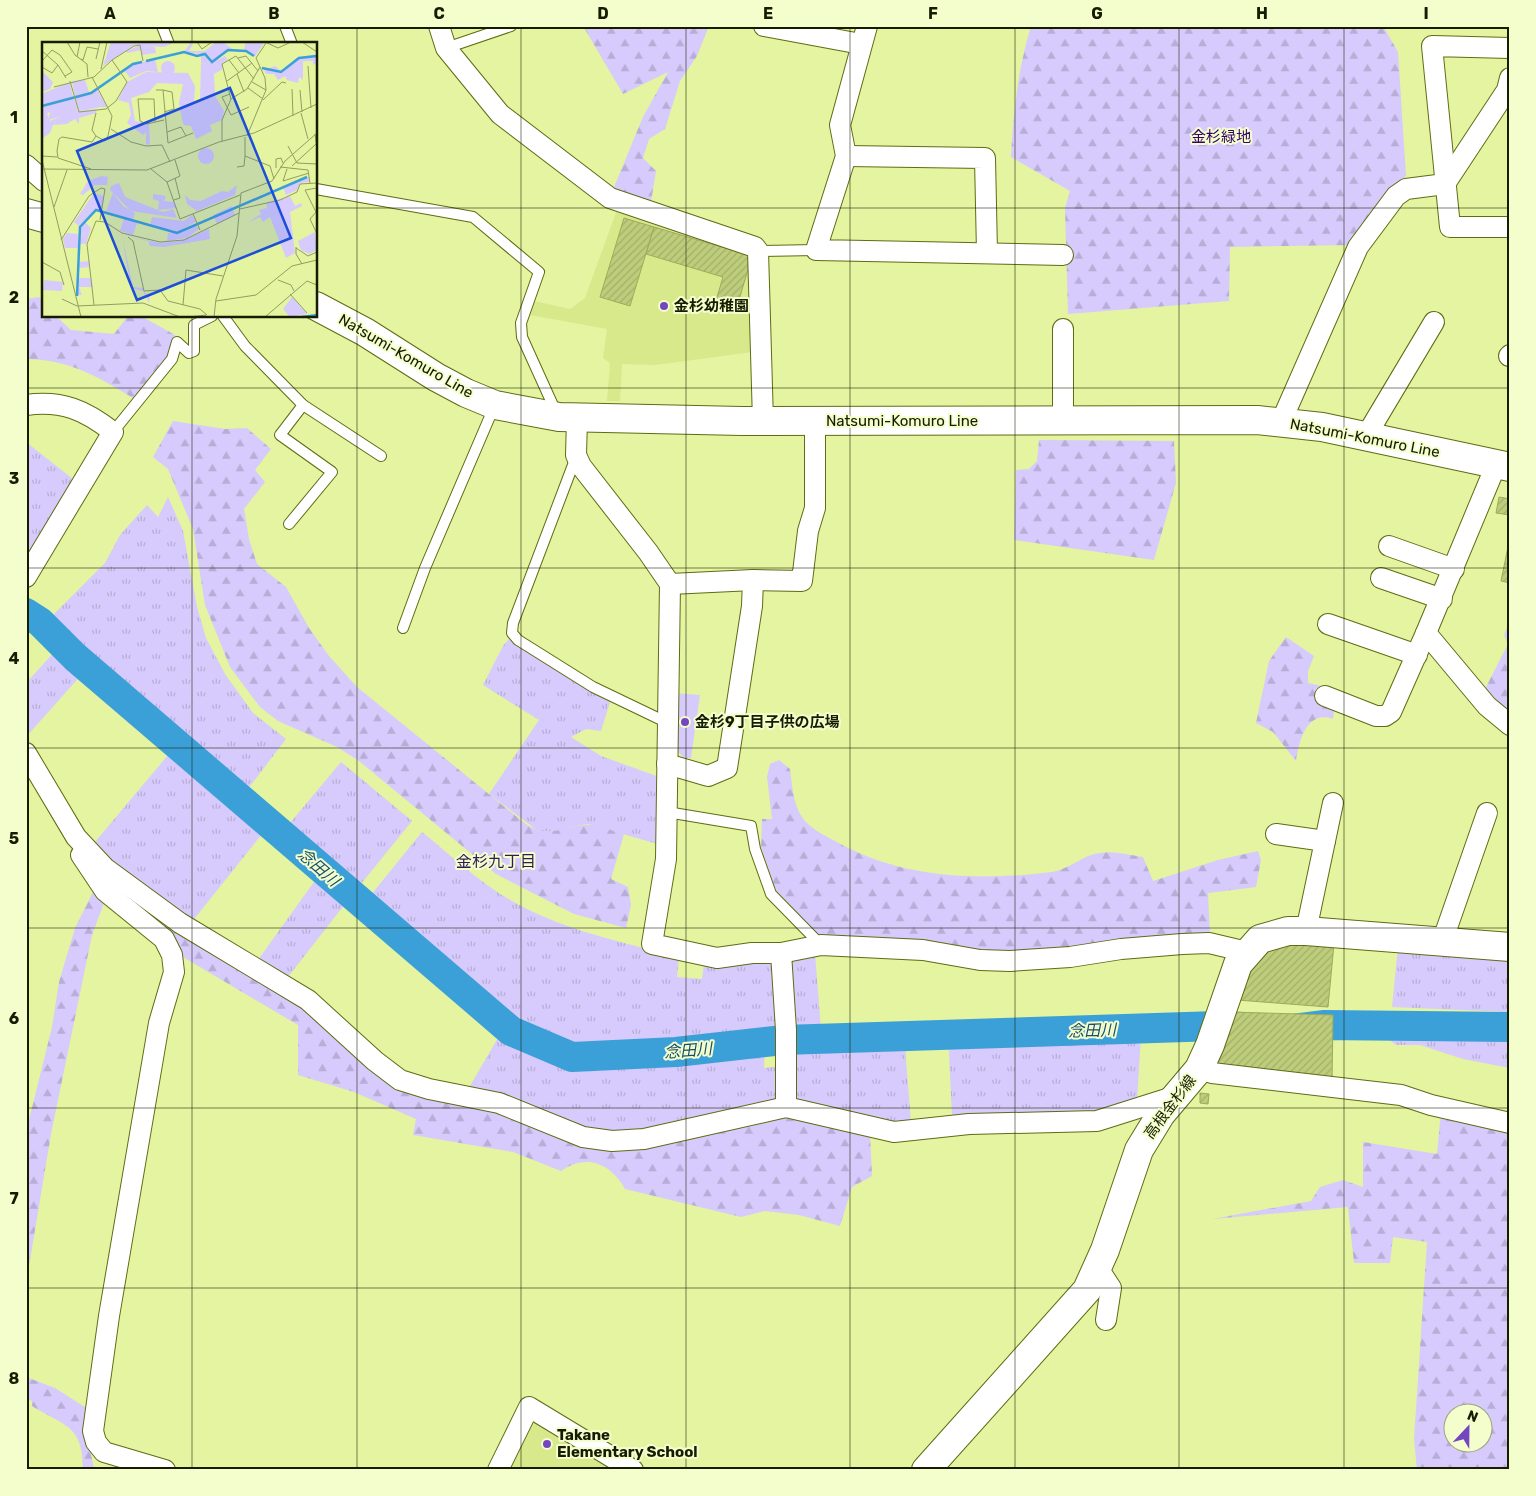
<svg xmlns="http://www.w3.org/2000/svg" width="1536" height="1496" font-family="Rubik,'Noto Sans JP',sans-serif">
  <defs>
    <pattern id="grass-tufts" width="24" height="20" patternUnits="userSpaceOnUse" patternTransform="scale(1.25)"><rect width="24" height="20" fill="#d7cafc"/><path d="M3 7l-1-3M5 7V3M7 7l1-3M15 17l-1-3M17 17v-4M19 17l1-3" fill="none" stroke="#b8add6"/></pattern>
    <pattern id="forest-firs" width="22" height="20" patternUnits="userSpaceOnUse" patternTransform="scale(1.25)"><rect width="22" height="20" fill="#d7cafc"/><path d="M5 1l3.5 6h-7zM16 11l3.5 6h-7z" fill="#b8add6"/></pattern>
    <pattern id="building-hatch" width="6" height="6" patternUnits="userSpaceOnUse" patternTransform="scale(1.25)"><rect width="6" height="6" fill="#becd7b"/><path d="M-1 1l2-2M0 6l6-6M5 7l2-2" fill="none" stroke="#a3af69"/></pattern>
  </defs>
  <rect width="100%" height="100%" fill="#e4f4a0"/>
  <g fill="#d8e98c">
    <polygon points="618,207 751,248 753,352 655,365 622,364 620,401 607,401 610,363 603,358 607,329 530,315 534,301 570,309 585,298"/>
    <polygon points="532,1418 618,1470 506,1470"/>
  </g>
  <g fill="url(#grass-tufts)">
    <polygon points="26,442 78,483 26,571"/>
    <polygon points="168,497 183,531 197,607 206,638 225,674 253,713 286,739 244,794 80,654 47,621 105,563 120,535 147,505 158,517"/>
    <polygon points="509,639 610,702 601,731 586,729 571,737 601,756 662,778 661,845 588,824 570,827 559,832 538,831 489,794 539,720 483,685 503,646"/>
    <polygon points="57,649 83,673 26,737 26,683"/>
    <polygon points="174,748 266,829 191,923 109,862 95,842"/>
    <polygon points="341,762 412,821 356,890 285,829"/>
    <path d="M422 832C444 850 466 870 490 887 546 927 614 940 679 957L677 977 702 979 704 963 771 960 778 976 781 1034 679 1045 577 1051 513 1027 366 901Z"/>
    <polygon points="319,875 349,899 284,982 255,964"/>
    <polygon points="1398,947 1510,957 1510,1012 1392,1007"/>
    <polygon points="815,953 821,1030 791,1032 790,956"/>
    <polygon points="1340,1015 1510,1024 1510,1068 1463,1059 1420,1045 1396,1045 1376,1029 1350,1029 1340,1040"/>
    <polygon points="1142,1020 1137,1100 1100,1115 952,1117 948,1032"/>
    <polygon points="502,1031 579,1064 676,1057 765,1044 764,1068 781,1066 783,1102 645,1135 583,1132 467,1091"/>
    <polygon points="904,1034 911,1123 891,1126 793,1104 791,1047"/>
  </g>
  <g fill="url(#forest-firs)" fill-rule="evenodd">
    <polygon points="583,26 709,26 697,56 680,81 665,129 649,139 643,158 656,171 651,202 612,192 643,117 668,72 623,94"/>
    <path d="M1031 26H1383L1398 52 1406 176 1389 192 1353 245 1230 247 1229 301 1068 314 1065 208 1070 191 1011 157C1013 113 1018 69 1031 26Z"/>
    <path d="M39 297 44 303V316H56L71 330 114 334 128 316H141L175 335 170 353 138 401C102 379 70 359 26 359V299Z"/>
    <path d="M173 421 225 429 247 428 271 449 255 470 265 482 244 509 249 539 257 564 286 587 309 628 329 656 357 687 527 825C551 839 562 826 586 825 598 824 612 831 624 834L611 879 628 887 631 905 626 928 574 914 496 874 359 761 337 747 278 721 260 707 230 667 205 605 193 529 168 469 153 457Z"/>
    <polygon points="1039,440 1174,441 1176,483 1154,560 1014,540 1016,470 1029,469 1037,461"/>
    <polygon points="1510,626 1510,714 1484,691 1508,644 1504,635 1507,627"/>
    <path d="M1286 637 1314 656 1308 671V683L1322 686 1320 698 1335 704 1333 719C1307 710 1299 740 1296 761L1273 732 1256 723 1269 661Z"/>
    <path d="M779 760 790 769C792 784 793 804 802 817 809 828 824 835 835 841 901 879 979 881 1052 872 1065 870 1078 860 1091 855 1108 849 1125 854 1143 857L1153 881 1218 860 1258 851 1261 860 1256 887 1208 893 1210 937 1042 955 822 939 775 889 761 847 762 819H772L767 777 770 764Z"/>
    <path d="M103 871 283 990 373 1064 447 1095 581 1139 786 1111 870 1134 872 1176 852 1187 840 1226 799 1215 765 1211 741 1217 625 1189C611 1164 587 1153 561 1171L513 1152 413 1135 416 1119 354 1092 298 1075V1025L183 957Z"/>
    <polygon points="94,890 104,903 92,935 51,1134 26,1284 26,1132 52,1027 59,982 75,928"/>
    <path d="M1441 1111 1510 1127V1470H1417L1414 1439 1427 1242 1393 1237 1390 1263H1354L1348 1207 1212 1219 1311 1201 1320 1187 1343 1180 1363 1187V1142L1437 1154ZM1454 1414H1484V1444H1454Z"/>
    <path d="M26 1377 55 1388 91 1411 90 1448 94 1470H83C83 1425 66 1427 32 1406V1401L26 1398Z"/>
  </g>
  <polygon fill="#d7cafc" points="673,693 700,695 691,758 684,758 675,748"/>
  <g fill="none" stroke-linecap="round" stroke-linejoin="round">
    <g stroke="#3ca0d8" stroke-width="30">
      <polyline points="26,613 40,622 75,657 511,1031 572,1057 676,1052 783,1040 1217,1026 1242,1027"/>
      <polyline points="1293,1029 1325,1025 1510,1027"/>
    </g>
  </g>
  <g fill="url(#building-hatch)" stroke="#9dab59">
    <polygon points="624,218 654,227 630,306 600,297"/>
    <polygon points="654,227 752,256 736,310 715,304 723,277 646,254"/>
    <polygon points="1499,497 1510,499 1510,515 1496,513"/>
    <polygon points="1510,537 1510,583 1501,581"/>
    <polygon points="1280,942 1334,944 1328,1007 1237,1000 1245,971 1268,946"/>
    <polygon points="1231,1012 1333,1015 1332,1083 1210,1067"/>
    <polygon points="1200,1093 1209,1094 1208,1104 1200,1103"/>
  </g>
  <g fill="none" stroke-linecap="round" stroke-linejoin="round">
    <defs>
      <g id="lane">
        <polyline points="162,26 169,44"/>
        <polyline points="285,26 292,44"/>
        <polyline points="446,48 511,26"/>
        <polyline points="316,189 473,217 539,272 521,323 522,337 556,412"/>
        <polyline points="758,251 816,250"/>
        <polyline points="223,316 245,346 303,405 381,456"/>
        <polyline points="113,432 172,359 177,342 189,353 194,351 194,325 212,316"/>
        <polyline points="576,457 513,623 512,633 518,640 593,687 668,723"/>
        <polyline points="289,524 332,472 280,435 303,405"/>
        <polyline points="403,628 425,568 494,407"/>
        <polyline points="667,812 751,826 755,849 771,894 821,945"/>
      </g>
      <g id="street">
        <polyline points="439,26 446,48 500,114 610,198 755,247 758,251 763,421"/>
        <polyline points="764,26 861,44"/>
        <polyline points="867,26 840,125 846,156 816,250 1063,255"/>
        <polyline points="1510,48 1432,46 1450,227 1510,227"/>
        <polyline points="846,156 985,158 987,253"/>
        <polyline points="26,165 44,181"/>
        <polyline points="1063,329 1063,421"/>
        <polyline points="1509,356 1510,355"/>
        <path d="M26 405C62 400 85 410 113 432L26 577"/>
        <polyline points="577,419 576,455 581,466 648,552 670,584 666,859 652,944 717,958 752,953 781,953 821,945 923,950 980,960 1010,961 1070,957 1121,949 1182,944 1209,943 1247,952"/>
        <polyline points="1281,422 1358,247 1396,196 1406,189 1445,184 1507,90 1510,78"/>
        <polyline points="1366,436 1434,322"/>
        <polyline points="1496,465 1426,633 1487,706 1510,725"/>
        <polyline points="1389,546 1454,569"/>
        <polyline points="1381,578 1442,599"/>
        <polyline points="670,584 753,580 802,581 808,531 815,508 815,421"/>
        <polyline points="1328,624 1417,655"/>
        <polyline points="1325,696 1376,716 1385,716 1391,712 1426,633"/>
        <polyline points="26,753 76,837 105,868 180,923 308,1000 375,1061 400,1080 429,1089 499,1103 583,1137 612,1141 644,1139 786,1107 894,1132 969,1124 1097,1121 1176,1096"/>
        <polyline points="667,764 708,776 727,768 752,606 753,580"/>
        <polyline points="1276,834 1325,841"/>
        <polyline points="81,855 105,891 164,939 172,955 174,972 159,1023 109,1316 93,1431 96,1442 104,1452 165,1470"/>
        <polyline points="1306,931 1333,803"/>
        <polyline points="1442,942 1487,813"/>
        <polyline points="781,953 786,1030 786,1107"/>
        <polyline points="1199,1069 1212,1073 1401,1095 1431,1105 1510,1123"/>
        <polyline points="1098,1268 1111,1288 1106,1320"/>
        <polyline points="498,1470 529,1407 633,1470"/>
      </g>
      <g id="secondary">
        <polyline points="26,213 44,218"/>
        <polyline points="316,306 365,332 436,377 466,393 495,405 559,417 742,421 1257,420 1322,427 1510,467"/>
        <polyline points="926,1470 1087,1290 1105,1250 1139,1150 1161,1114 1199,1069 1210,1045 1238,964 1260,939 1288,931 1306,931 1510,947"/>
      </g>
    </defs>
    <use href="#lane" stroke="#606b13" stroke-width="12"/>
    <use href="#street" stroke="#606b13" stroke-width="22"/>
    <use href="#secondary" stroke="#606b13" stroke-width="30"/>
    <use href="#lane" stroke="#fff" stroke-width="10"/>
    <use href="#street" stroke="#fff" stroke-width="20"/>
    <use href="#secondary" stroke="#fff" stroke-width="28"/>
  </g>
  <path fill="none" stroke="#171c00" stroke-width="1" stroke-opacity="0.55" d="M192 26V44M357 26V1470M521 26V1470M686 26V1470M850 26V1470M1015 26V1470M1179 26V1470M1344 26V1470M26 208H44M316 208H1510M192 316V1470M26 388H1510M26 568H1510M26 748H1510M26 928H1510M26 1108H1510M26 1288H1510"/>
  <g fill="#7547bf" stroke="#f3fecc" stroke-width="2">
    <circle cx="664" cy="306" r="5"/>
    <circle cx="685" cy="722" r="5"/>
    <circle cx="547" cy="1444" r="5"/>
  </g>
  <g text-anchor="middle" stroke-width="4" stroke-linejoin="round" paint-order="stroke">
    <g font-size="15" fill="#340366" stroke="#f3fecc">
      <text x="1221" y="142">金杉緑地</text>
    </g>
    <g font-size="15" font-weight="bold" fill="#171c00" stroke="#f3fecc" text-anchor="start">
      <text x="674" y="311">金杉幼稚園</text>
      <text x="695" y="727">金杉9丁目子供の広場</text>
      <text x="557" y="1440">Takane<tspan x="557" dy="17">Elementary School</tspan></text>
    </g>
    <g font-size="15" fill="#171c00" stroke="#f3fecc">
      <text transform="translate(406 356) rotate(30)" y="5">Natsumi-Komuro Line</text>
      <text x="902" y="426">Natsumi-Komuro Line</text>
      <text transform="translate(1365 438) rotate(11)" y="5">Natsumi-Komuro Line</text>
      <text transform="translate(1170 1107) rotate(-53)" y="5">高根金杉線</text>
    </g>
    <g font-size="16" fill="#311b54" stroke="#f3fecc">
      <text x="496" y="867">金杉九丁目</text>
    </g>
    <g font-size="16" font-style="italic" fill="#194e6b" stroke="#f3fecc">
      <text transform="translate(319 867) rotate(41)" y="6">念田川</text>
      <text transform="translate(1092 1030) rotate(-2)" y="6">念田川</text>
      <text transform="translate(688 1050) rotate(-5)" y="6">念田川</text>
    </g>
  </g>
  <g transform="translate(42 42)">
    <rect width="275" height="275" fill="#e4f4a0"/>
    <path d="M149 0 151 2 147 9H163L174 0H181L192 8H185L170 20 159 22V12L142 10ZM204 0H220L222 1 213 14 202 7ZM99 3 113 5 114 11 100 13 99 8 85 11 84 9ZM113 17 116 30 104 29 88 36 82 28 91 22ZM119 26a7 7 0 1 1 14 0a7 7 0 1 1-14 0ZM0 29 11 40 8 47 0 50ZM43 38 47 50 33 54 30 39ZM28 40 31 55 0 63V52ZM55 47 65 65H59L57 55 44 68 37 69 33 56ZM32 56 36 70 6 78 8 71 2 64ZM267 135V140L258 141 255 148 244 153 241 145ZM52 151 62 154 60 168H53L37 184 32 180ZM71 151 81 164 93 171 91 178 64 169ZM111 152 124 154 122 159 132 160 135 166 116 168 117 159 111 157ZM190 164 193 173 175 182 171 173ZM150 173 154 180 135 190 108 184 110 175 142 179ZM82 176 95 181 91 193 78 189ZM43 180 49 186 44 202H37L38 185ZM153 182 157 187 145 196 125 199 126 191H136ZM273 190 275 208 267 212 259 208 256 199ZM25 191 36 192V206H23L21 197ZM47 219V225L37 226V236H49L51 245H37L40 253H36L37 220ZM2 238 21 240 20 249 1 248ZM250 255 265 272 248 275 241 267Z" fill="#d7cafc"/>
    <path d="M275 12V23L271 22V19H261V38L257 35 256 41 245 38 243 34 236 38 232 32H224L222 28 233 24 239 29 255 16ZM183 14 186 18 180 21 181 27 172 32 173 54 182 69 180 78 168 83 170 89 154 97 149 84 142 83 140 78 137 60 141 42 115 41 107 50 89 56 93 79 107 82 108 102 104 103V90L101 93 85 81 89 73 87 61 76 58 85 40 104 30 146 31 153 44 152 60H158L159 22 173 19ZM0 64 10 67 5 72 8 79 30 70 55 67 54 71 37 76V82L33 77 25 82 11 83 8 91 0 97ZM156 114a8 8 0 1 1 16 0a8 8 0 1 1-16 0ZM60 134 66 135 65 143H53L41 153 38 152 46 139ZM77 141 83 155 121 170 131 167 135 176 89 169 68 148 69 144ZM195 143 193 153 155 169 145 162 143 153 148 158 159 159 180 149 186 150ZM248 154 253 164 259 161 260 164 248 170 253 211 244 216 228 175 221 180 218 175 205 181 219 172 217 168 225 166 224 161ZM167 187 168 197 122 205 108 204 106 199 81 193 118 201 139 199ZM80 194 91 245 101 246 105 255 108 253 107 261 101 249 89 246Z" fill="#d7cafc"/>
    <path d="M69 0H133L122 5 92 3 61 24Z" fill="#d7cafc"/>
    <path d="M57 55 59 65 44 68 42 59Z" fill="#d7cafc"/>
    <path fill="none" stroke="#3ca0d8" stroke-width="2.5" d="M104 19 142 10 155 14 163 12 170 20 186 8 204 9 212 14M220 26 239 30 257 16 275 14M0 64 49 51 91 22 100 20M35 254 38 185 54 168 135 191 265 135M260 275 275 273"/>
    <path fill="none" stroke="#929e60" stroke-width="1" d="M25 0 33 13 45 22 46 35M155 0 160 7 170 0M223 0 236 6 249 0M260 0 275 10M0 9 16 23 24 36M35 15 38 0M196 16 204 14 216 29M39 17 41 18 45 5 56 7M54 17 58 0M187 18 197 31M0 19 10 8 18 13 30 30 23 34M266 24 269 66M0 25 10 31 16 23M59 27 65 0M195 32 202 50M28 39 37 70 64 67 74 59 85 40 70 18M185 39 210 21M210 40 224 48M12 45 52 35 70 18 92 4 98 3 101 19M206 46 221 57M250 47 251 74M114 48H121L126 101 151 91M121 48 130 50 132 67 122 70M258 48 260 70M188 52 180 55 189 73 207 65M189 57 205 47 218 25M221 58 240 40 244 41M259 71 266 97M113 80 112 57H96L98 79 105 82 122 78M69 87 89 100 104 104 120 103 128 120M125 90 139 85 144 94M273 92 275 107M54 94 50 88 54 71M205 94 224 48 223 36 214 16 224 1M203 95V114L228 124 232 137M180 99V78L189 57 180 22 194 14 212 37M246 104 255 121 275 122M0 114 15 115M0 118 39 275M250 124 274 102M195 125 202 124 203 114M238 125 266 128 268 141M234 126V117L239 116 241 121M0 127 105 128 177 100 212 91 275 62M49 127 16 116 15 109 17 97 20 95 50 100 54 94 63 99 66 94 70 74 50 35M109 127 125 140 138 177 198 153M245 127 241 139 267 131M125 140 138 134 133 118M132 158 138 156 133 136M12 165 25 128M198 167 238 158 255 150 258 142 275 141M275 169 268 177 275 192M274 170 263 148 275 146M151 172 158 188M86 195 91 199 102 249 118 248 126 259 158 267 165 273M19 198 47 154 59 146 63 147 58 178M254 205V212L260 222M254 206 266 214 275 210M0 220 18 230 22 243M236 238 249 243 252 249M248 252 265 271M20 257 35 264 101 261 138 275M174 259 214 253 250 224 275 218M52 263 45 202 54 179 63 180 80 191 118 200 142 198 197 171M141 263 144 228 181 234M148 275 164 273M172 275 174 257 195 194 199 151 230 139 243 119 275 91M223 275 265 239 275 243"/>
    <path fill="#1d4ed8" fill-opacity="0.15" stroke="#1d4ed8" stroke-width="2.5" d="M188 46 249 196 95 258 35 109Z"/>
    <rect width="275" height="275" fill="none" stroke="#171c00" stroke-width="2.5"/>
  </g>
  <rect width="1536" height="1496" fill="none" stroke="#f3fecc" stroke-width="55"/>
  <g transform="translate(1468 1428) rotate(22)"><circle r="24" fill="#f3fecc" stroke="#9ba47a"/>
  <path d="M0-4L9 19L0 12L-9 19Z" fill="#7547bf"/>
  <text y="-8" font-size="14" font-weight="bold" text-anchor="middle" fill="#171c00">N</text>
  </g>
  <rect x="28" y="28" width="1480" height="1440" fill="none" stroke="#171c00" stroke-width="2"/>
  <g font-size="16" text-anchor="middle" font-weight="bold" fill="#171c00">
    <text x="110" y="19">A</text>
    <text x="274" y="19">B</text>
    <text x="439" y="19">C</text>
    <text x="603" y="19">D</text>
    <text x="768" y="19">E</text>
    <text x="933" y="19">F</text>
    <text x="1097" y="19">G</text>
    <text x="1262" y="19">H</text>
    <text x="1426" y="19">I</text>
    <text x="14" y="123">1</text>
    <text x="14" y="303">2</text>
    <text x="14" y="484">3</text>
    <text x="14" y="664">4</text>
    <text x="14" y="844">5</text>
    <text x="14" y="1024">6</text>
    <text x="14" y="1204">7</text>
    <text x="14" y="1384">8</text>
  </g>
</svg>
